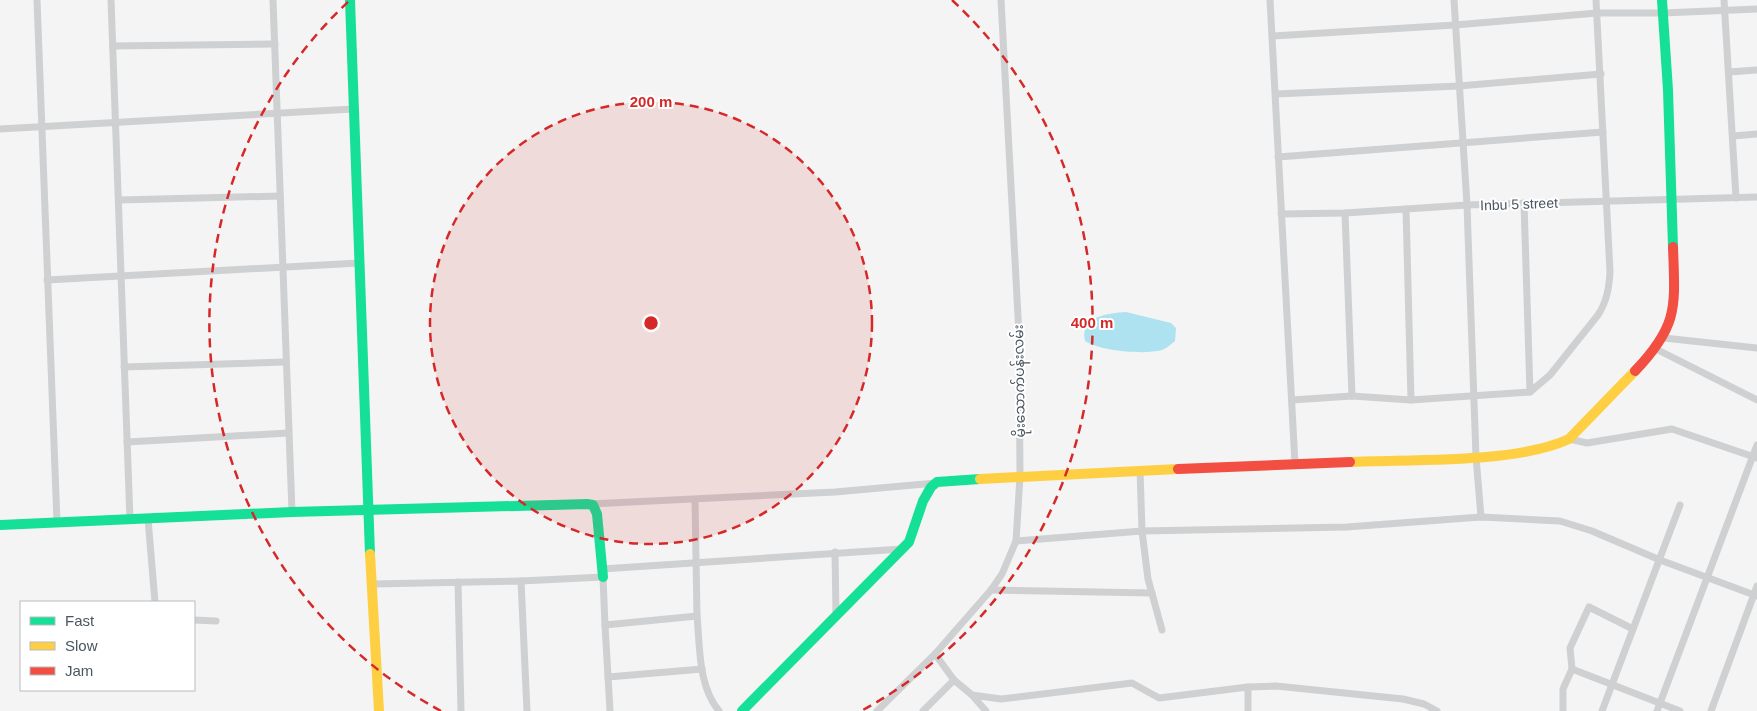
<svg xmlns="http://www.w3.org/2000/svg" width="1757" height="711" font-family="Arial,'Noto Sans Myanmar',sans-serif">
  <rect width="100%" height="100%" fill="#f4f4f4"/>
  <path fill="#aee2f0" d="M1126 312 1171 323 1176 328 1175 341C1171 344 1167 348 1162 350 1145 355 1100 351 1085 341 1079 316 1109 313 1126 312Z"/>
  <g fill="none" stroke-linecap="round" stroke-linejoin="round">
    <g stroke="#ced0d2" stroke-width="7">
      <polyline points="37,0 57,522"/>
      <polyline points="111,0 130,520"/>
      <polyline points="273,0 292,512"/>
      <polyline points="1270,0 1295,464"/>
      <polyline points="1454,0 1467,205 1476,457 1481,517"/>
      <polyline points="1724,0 1736,198"/>
      <polyline points="1273,36 1455,25 1597,13 1663,13 1757,9"/>
      <polyline points="113,46 275,44"/>
      <polyline points="1729,72 1757,70"/>
      <polyline points="1276,94 1459,86 1601,74"/>
      <polyline points="0,129 353,109"/>
      <polyline points="1733,136 1757,134"/>
      <polyline points="1278,157 1603,132"/>
      <polyline points="119,200 280,196"/>
      <polyline points="1524,203 1530,392"/>
      <polyline points="1406,209 1411,400"/>
      <polyline points="1345,213 1352,396"/>
      <polyline points="1281,214 1345,213 1467,205 1757,197"/>
      <polyline points="47,280 359,263"/>
      <polyline points="1664,338 1757,348"/>
      <polyline points="1656,349 1757,400"/>
      <polyline points="124,367 285,362"/>
      <path d="M1292 400 1352 396 1411 400 1530 392 1550 375 1598 315C1607 301 1609 288 1610 272L1596 0"/>
      <polyline points="1569,439 1587,443 1672,429 1757,458"/>
      <polyline points="127,442 288,433"/>
      <polyline points="1140,470 1142,531 1347,527 1481,517 1560,521 1592,531 1660,560 1757,596"/>
      <polyline points="695,500 697,616"/>
      <polyline points="590,504 835,492 936,483"/>
      <polyline points="148,519 155,602"/>
      <polyline points="1016,541 1142,531 1148,579 1162,630"/>
      <polyline points="835,552 836,615"/>
      <polyline points="602,569 902,549"/>
      <path d="M521 581 603 577 605 625 697 616C700 647 698 686 719 711"/>
      <polyline points="458,582 461,711"/>
      <polyline points="373,584 521,581 527,711"/>
      <polyline points="991,590 1152,593"/>
      <polyline points="194,620 216,621"/>
      <polyline points="605,625 610,711"/>
      <polyline points="935,654 954,680 972,695 1001,699 1132,683 1159,698 1248,687 1276,686 1403,699 1424,704 1437,711"/>
      <polyline points="1572,669 1680,711"/>
      <polyline points="608,677 702,669"/>
      <polyline points="1248,687 1248,711"/>
      <polyline points="972,695 986,711"/>
      <polyline points="877,711 935,654 991,590 1002,574 1016,541 1020,476 1019,335 1001,0"/>
      <polyline points="923,711 954,680"/>
      <polyline points="1563,711 1563,689 1572,669 1570,648 1589,607 1633,629"/>
      <polyline points="1602,711 1680,505"/>
      <polyline points="1657,711 1757,445"/>
      <polyline points="1711,711 1757,586"/>
    </g>
    <g stroke="#16e098" stroke-width="10">
      <polyline points="350,0 370,554"/>
      <polyline points="1662,0 1668,90 1673,247"/>
      <polyline points="0,525 292,512 587,504 593,505 597,514 603,577"/>
      <polyline points="742,711 909,542 923,501 931,487 937,482 980,479"/>
    </g>
    <g stroke="#ffcf43" stroke-width="10">
      <path d="M1350 462C1411 459 1515 464 1569 439L1635 371"/>
      <polyline points="980,479 1178,469"/>
      <polyline points="370,554 379,711"/>
    </g>
    <g stroke="#f24e42" stroke-width="10">
      <path d="M1635 371C1679 325 1675 307 1673 247"/>
      <polyline points="1178,469 1350,462"/>
    </g>
  </g>
  <circle cx="651" cy="323" r="221" fill="#d62828" fill-opacity=".12"/>
  <g fill="none" stroke="#d62828" stroke-width="2.5" stroke-dasharray="9 6">
    <circle cx="651" cy="323" r="221"/>
    <path d="M441 711A441 441 0 0 1 350 0M952 0A441 441 0 0 1 861 711"/>
  </g>
  <g text-anchor="middle" stroke-width="4" stroke-linejoin="round" paint-order="stroke">
    <g font-size="14" fill="#4a5661" stroke="#fff">
      <text transform="translate(1519 204) rotate(-2)" y="5">Inbu 5 street</text>
      <text transform="translate(1019 381) rotate(-91)" y="5">မိုးသောက်ပန်းလမ်း</text>
    </g>
  </g>
  <circle cx="651" cy="323" r="8" fill="#d62828" stroke="#fff" stroke-width="2.5"/>
  <g font-size="15" text-anchor="middle" font-weight="bold" fill="#d62828" stroke="#fff" stroke-width="4" stroke-linejoin="round" paint-order="stroke">
    <text x="651" y="107">200 m</text>
    <text x="1092" y="328">400 m</text>
  </g>
  <rect x="20" y="601" width="175" height="90" fill="#ffffff" stroke="#b7bbc0"/>
  <rect x="30" y="617" width="25" height="8" fill="#16e098" stroke="#b7bbc0"/>
  <text x="65" y="626" font-size="15" fill="#4a5661">Fast</text>
  <rect x="30" y="642" width="25" height="8" fill="#ffcf43" stroke="#b7bbc0"/>
  <text x="65" y="651" font-size="15" fill="#4a5661">Slow</text>
  <rect x="30" y="667" width="25" height="8" fill="#f24e42" stroke="#b7bbc0"/>
  <text x="65" y="676" font-size="15" fill="#4a5661">Jam</text>
</svg>
